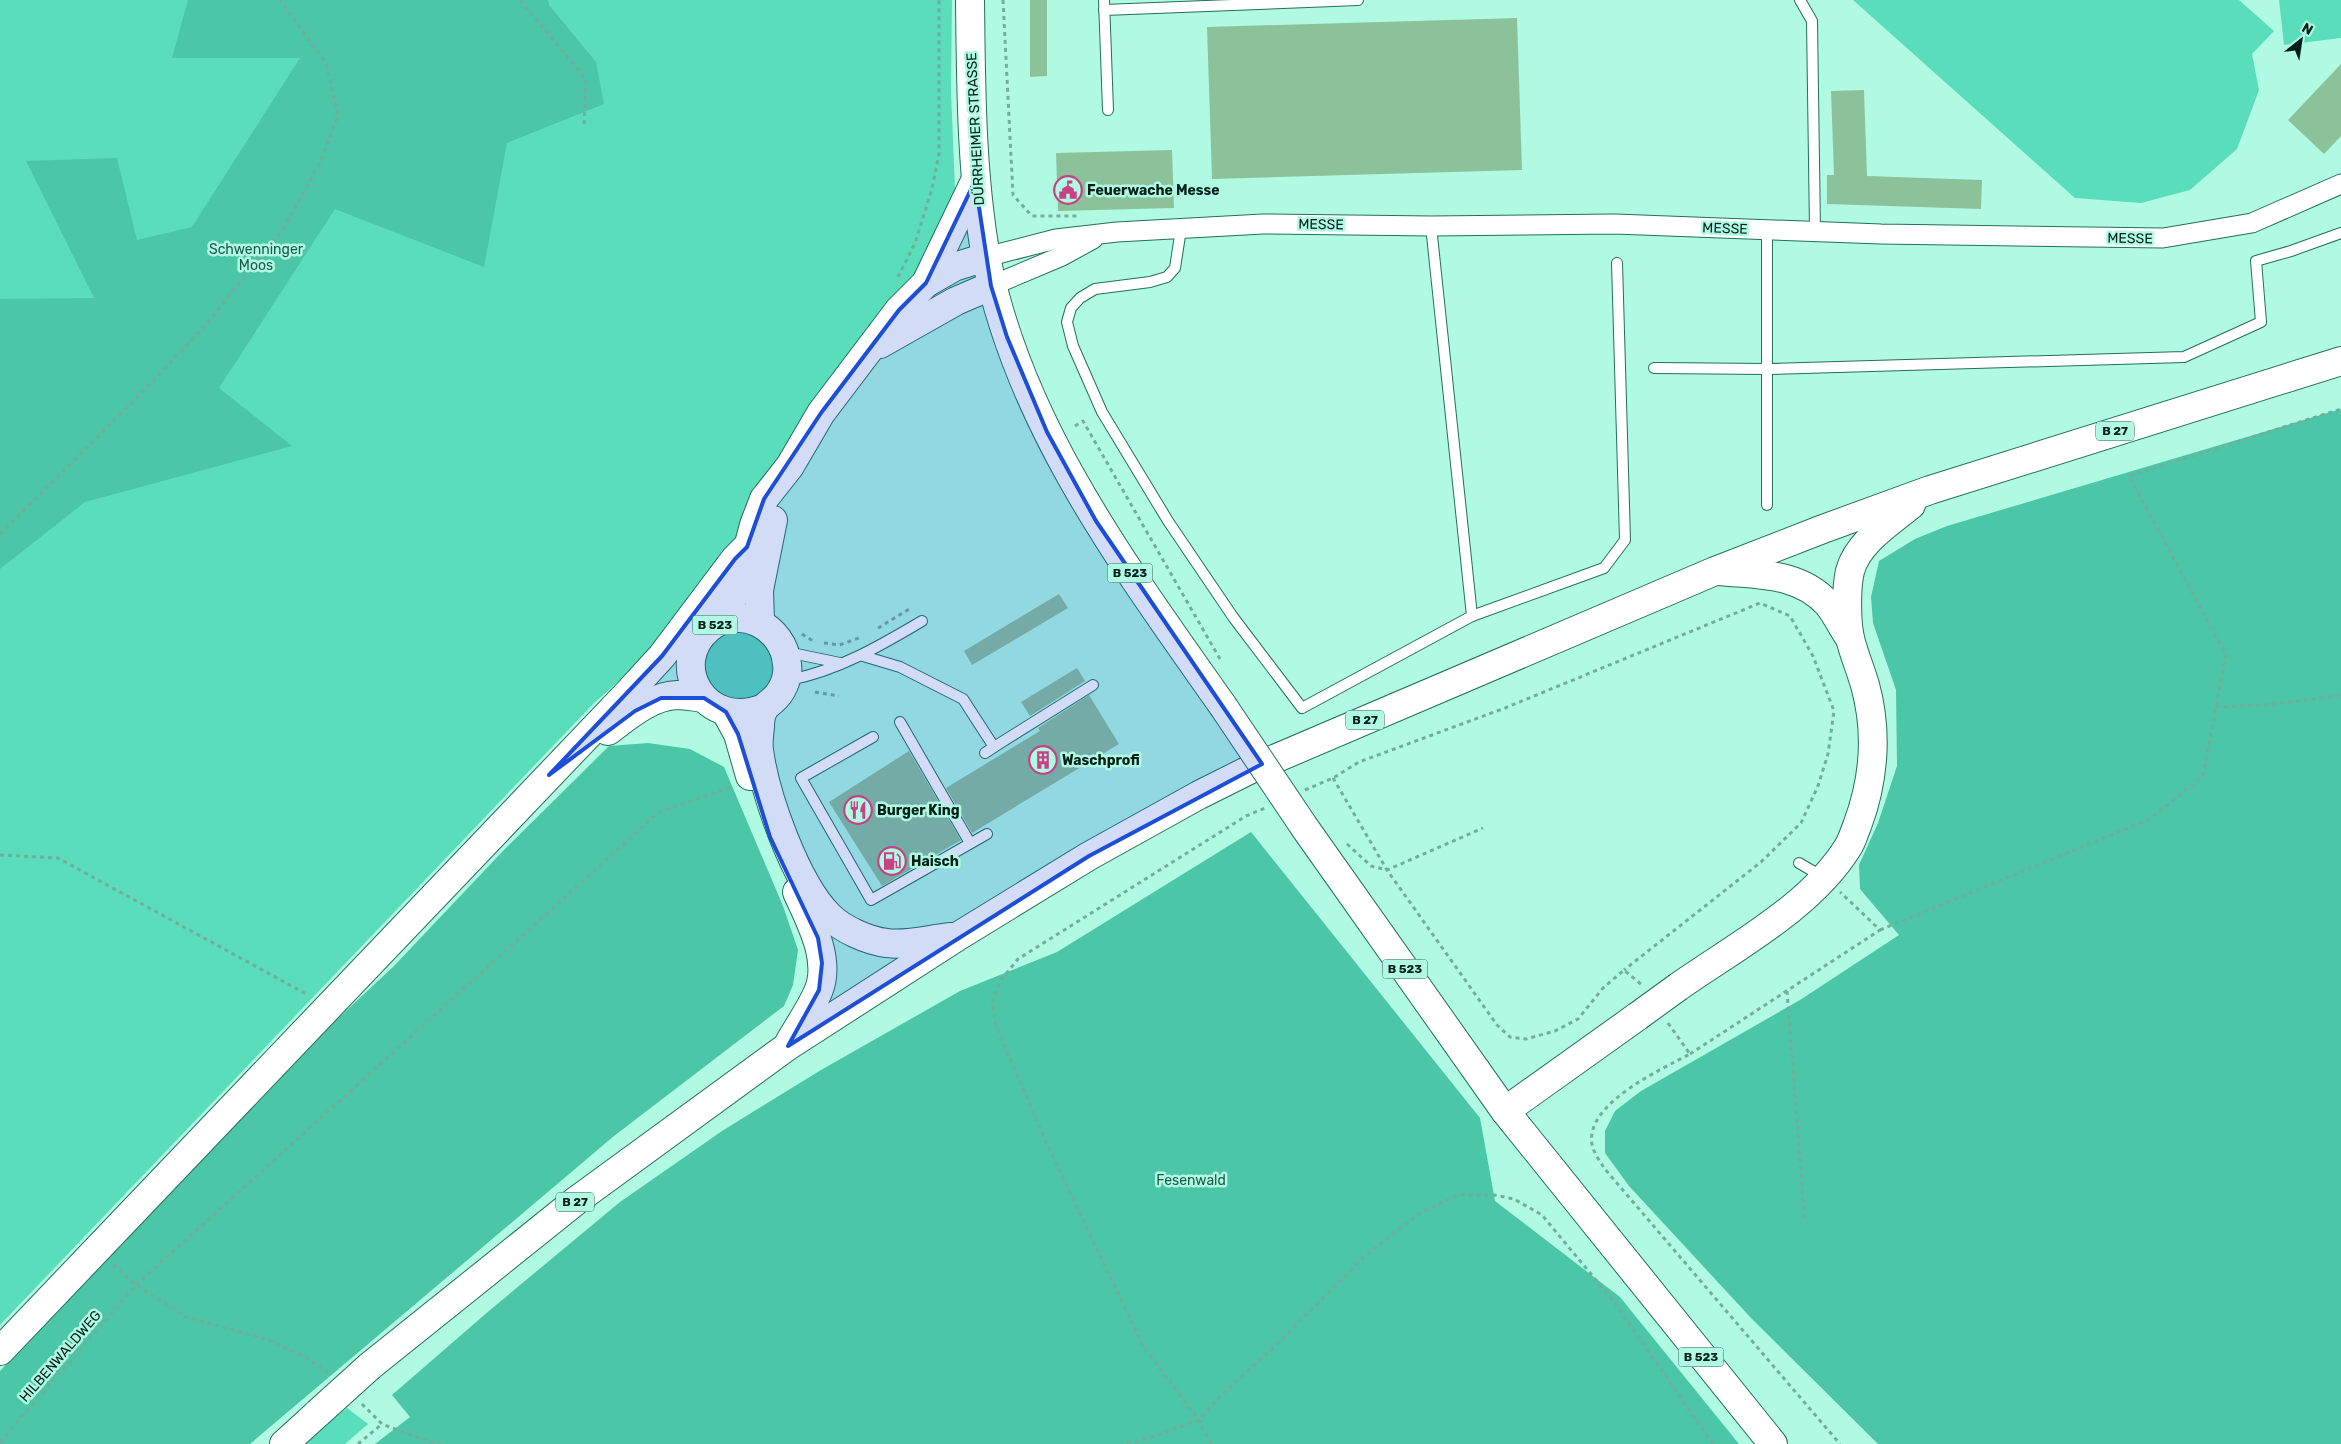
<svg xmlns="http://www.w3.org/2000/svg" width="2341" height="1444" font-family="Rubik,sans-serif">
  <rect width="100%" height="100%" fill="#b0fae3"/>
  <g fill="#5addba">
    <polygon points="0,0 952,0 951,91 955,189 952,218 943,242 856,344 794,431 736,541 669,637 594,703 0,1325"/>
    <polygon points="1853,0 2239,0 2274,31 2252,54 2259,90 2237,149 2190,190 2141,203 2075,198"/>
    <polygon points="2279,0 2341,0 2341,38 2284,45"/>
    <circle cx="739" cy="666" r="35"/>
    <polygon points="347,1408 368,1424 345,1444 302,1444"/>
  </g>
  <g fill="#4bc6a6">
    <polygon points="188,0 548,0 549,5 596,62 604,104 507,143 484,267 335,209 219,388 292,446 85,502 0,569 0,299 94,298 26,161 117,158 137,240 192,227 300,58 172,58"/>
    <polygon points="2341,409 2341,1444 1878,1444 1751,1318 1629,1186 1605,1153 1605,1131 1615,1111 1641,1091 1800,1000 1899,935 1860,889 1859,865 1878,823 1897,766 1896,690 1873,623 1871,597 1879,561 1915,539 1947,526"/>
    <polygon points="648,743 690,749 724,767 783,906 798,950 793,985 784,1006 614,1136 250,1444 0,1444 0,1371 245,1105 393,967 502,852 609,746"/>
    <polygon points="1251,832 1480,1118 1495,1201 1620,1297 1739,1444 375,1444 410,1417 392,1395 490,1310 620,1202 722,1131 821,1070 960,991 1057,952"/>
  </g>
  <g fill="#8bc29a">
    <polygon points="1030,0 1047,0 1047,76 1030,77"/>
    <polygon points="1517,18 1522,170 1212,179 1207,27"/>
    <polygon points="2341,64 2341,136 2324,154 2288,120"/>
    <polygon points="1864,90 1867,176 1982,180 1981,209 1827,204 1827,175 1834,175 1831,91"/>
    <polygon points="1172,150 1174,208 1058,211 1056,153"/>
    <polygon points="1059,594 1068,608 972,665 964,651"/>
    <polygon points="1077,668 1085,681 1030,716 1021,702"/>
    <polygon points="1089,695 1119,744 972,833 946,788 1040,731 1038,728"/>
    <polygon points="909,751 961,840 882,886 829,802"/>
  </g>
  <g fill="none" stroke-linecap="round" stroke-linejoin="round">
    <defs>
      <g id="lane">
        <polyline points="1104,0 1108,110"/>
        <polyline points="1800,0 1812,21 1815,231"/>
        <polyline points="1104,10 1358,0"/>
        <polyline points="1431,226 1472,616"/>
        <polyline points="1181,229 1175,268 1167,277 1150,282 1095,289 1080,298 1071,308 1067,322 1073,346 1102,412 1168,521 1233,617 1302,708 1472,616 1604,568 1625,540 1617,263"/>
        <polyline points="1767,229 1767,505"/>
        <polyline points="1654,368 1768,369 2184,357 2261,322 2256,261 2291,251 2341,233"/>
        <polyline points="787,652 840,663"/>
        <polyline points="863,656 900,667 963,699 994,747 985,753"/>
        <path d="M789 680C837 671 880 646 922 621"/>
        <polyline points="900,722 970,843"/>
        <polyline points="873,737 801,778 871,900 987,834"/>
        <polyline points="994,747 1093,685"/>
        <polyline points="1799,863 1823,877"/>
      </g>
      <g id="street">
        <polyline points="986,257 1056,239 1117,232 1263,224 1431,226 1615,224 1881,234 2163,238 2252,223 2341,184"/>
        <polyline points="991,286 1062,256 1093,239"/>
      </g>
      <g id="secondary">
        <path d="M970 0C971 86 971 172 986 257"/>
        <polyline points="926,283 975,181"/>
        <path d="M608 731C628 716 651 696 677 695 686 695 695 697 704 698"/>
        <polyline points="0,1351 629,692 662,656 735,559 747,547"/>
      </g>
      <g id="primary">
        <polyline points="880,344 956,301 991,286"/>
        <path d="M1719 571C1758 575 1799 572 1828 604 1836 614 1842 627 1849 637"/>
        <path d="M723 620 738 586 754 525 764 499 790 466 821 413 899 310 926 283 954 267 986 257C1019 426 1126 568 1223 706"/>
        <polyline points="760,622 759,590 773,520"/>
        <path d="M764 708C705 732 666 664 709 628 740 603 784 627 787 664 789 678 782 693 772 701 769 704 765 706 764 709 761 714 760 722 760 727 759 735 758 743 759 750 765 796 796 883 829 916 842 929 868 941 887 943 907 946 930 939 951 937"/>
        <polyline points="726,712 738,734 750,776"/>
        <polyline points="1305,828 1505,1111 1773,1444"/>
        <path d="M1678 987C1735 947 1811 907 1848 847 1852 841 1854 833 1857 826 1874 781 1878 732 1865 685 1861 671 1855 657 1851 642 1846 625 1846 588 1850 571 1858 542 1889 523 1911 505"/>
        <path d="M789 1043C798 1027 810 1010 818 992 832 960 810 921 797 892"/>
        <polyline points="1505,1111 1638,1016"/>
        <polyline points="370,1366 577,1200 788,1046 960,935 1089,856 1199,795 1251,769 1715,571 1823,529 1930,490 2341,361"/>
        <polyline points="284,1444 318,1413"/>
      </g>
    </defs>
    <use href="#lane" stroke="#236f5c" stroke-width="12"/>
    <use href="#street" stroke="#236f5c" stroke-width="21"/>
    <use href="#secondary" stroke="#236f5c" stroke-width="30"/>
    <use href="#primary" stroke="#236f5c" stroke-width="30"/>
    <g stroke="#73ae9d" stroke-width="3" stroke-dasharray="4 4" stroke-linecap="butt">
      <polyline points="520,0 586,79 584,125"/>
      <polyline points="1003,0 1013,195 1032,216 1077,216"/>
      <polyline points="898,277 915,243 932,189 939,153 939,0"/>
      <polyline points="1075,426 1083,421 1220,659"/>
      <polyline points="0,534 128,407 204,327 285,226 320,163 338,115 326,63 280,0"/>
      <polyline points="878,628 911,608"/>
      <polyline points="802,634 813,641"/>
      <polyline points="824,643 839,645 859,638"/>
      <polyline points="815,692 839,696"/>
      <polyline points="2216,707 2276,704 2341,695"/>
      <polyline points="1333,778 1387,870 1497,1025 1510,1037 1526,1039 1555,1031 1578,1019 1603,988 1624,970 1642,985"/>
      <polyline points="1305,790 1333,778 1359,762 1505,708 1760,603 1790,616 1813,656 1834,711 1828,754 1818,786 1801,823 1761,862 1624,970"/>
      <polyline points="1347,844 1371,866 1387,870 1483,828"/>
      <polyline points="0,855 58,858 308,995"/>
      <polyline points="1880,930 2150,819 2203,776 2226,655 2129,476 2341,409"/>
      <polyline points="1787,991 1805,1223"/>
      <path d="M1668 1023 1690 1054C1660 1070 1585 1104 1592 1144 1593 1152 1600 1161 1604 1168L1840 1444"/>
      <polyline points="1690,1054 1880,930 1840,892"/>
      <polyline points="113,1265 136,1285 186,1317 269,1340 307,1358 330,1374"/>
      <polyline points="362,1404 382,1424 427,1441 444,1444"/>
      <polyline points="0,1442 136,1285 659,812 731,787"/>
      <polyline points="358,1444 382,1424"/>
      <polyline points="1127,1444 1149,1438 1199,1420 1221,1395 1272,1349 1366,1255 1420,1213 1458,1195 1494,1195 1514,1199 1542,1215 1615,1303 1713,1444"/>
      <polyline points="1211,1444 1199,1420 1143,1346 1046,1142 996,1026 992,1001 1001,980 1018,959 1246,816 1265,808"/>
    </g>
    <use href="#lane" stroke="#fff" stroke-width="10"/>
    <use href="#street" stroke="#fff" stroke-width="19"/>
    <use href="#secondary" stroke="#fff" stroke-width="28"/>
    <use href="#primary" stroke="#fff" stroke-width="28"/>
    <defs>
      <g id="primary-bridge">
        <polyline points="1223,706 1305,828"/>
        <polyline points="1638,1016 1678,987"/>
        <polyline points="318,1413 370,1366"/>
      </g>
    </defs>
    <use href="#primary-bridge" stroke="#236f5c" stroke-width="30" stroke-linecap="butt"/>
    <use href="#primary-bridge" stroke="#fff" stroke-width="28"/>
  </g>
  <path fill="#1d4ed8" fill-opacity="0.2" stroke="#1d4ed8" stroke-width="4" stroke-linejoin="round" d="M975 181 991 286 1007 337 1047 432 1096 521 1262 764 1089 856 788 1046 819 990 822 963 818 938 770 837 738 734 726 712 704 698H661L635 711 549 775 662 656 735 559 747 547 764 499 821 413 899 310 926 283Z"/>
  <defs>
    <symbol id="civic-ring" viewBox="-11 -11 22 22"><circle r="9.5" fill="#b0fae3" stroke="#c64185" stroke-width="1.5"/><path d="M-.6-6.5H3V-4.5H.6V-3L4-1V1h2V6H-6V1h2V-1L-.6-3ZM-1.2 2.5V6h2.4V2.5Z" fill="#c64185"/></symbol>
    <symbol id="building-ring" viewBox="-11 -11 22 22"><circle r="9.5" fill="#b0fae3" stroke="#c64185" stroke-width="1.5"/><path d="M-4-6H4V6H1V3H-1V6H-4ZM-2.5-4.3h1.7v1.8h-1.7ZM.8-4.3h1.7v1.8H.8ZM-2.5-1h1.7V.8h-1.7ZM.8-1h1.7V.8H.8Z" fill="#c64185"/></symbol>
    <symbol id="restaurant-ring" viewBox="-11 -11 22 22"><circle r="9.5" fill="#b0fae3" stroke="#c64185" stroke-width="1.5"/><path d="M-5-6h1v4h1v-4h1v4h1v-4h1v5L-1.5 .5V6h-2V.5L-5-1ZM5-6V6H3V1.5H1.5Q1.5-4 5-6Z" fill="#c64185"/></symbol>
    <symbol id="fuel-ring" viewBox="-11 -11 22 22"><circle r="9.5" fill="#b0fae3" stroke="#c64185" stroke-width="1.5"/><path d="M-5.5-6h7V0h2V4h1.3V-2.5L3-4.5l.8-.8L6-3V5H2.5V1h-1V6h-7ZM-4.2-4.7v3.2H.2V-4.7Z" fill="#c64185"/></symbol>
  </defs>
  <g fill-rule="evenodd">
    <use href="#civic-ring" x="1052" y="174" width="32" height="32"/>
    <use href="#building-ring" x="1027" y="744" width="32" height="32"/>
    <use href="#restaurant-ring" x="842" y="794" width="32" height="32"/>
    <use href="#fuel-ring" x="876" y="845" width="32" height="32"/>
  </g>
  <g text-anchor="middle" stroke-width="5" stroke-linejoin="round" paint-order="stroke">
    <g fill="#b0fae3" stroke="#366156" stroke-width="1">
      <rect x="2096" y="421.5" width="38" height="19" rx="4"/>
      <rect x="1107.5" y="563.5" width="45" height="19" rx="4"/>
      <rect x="692.5" y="615.5" width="45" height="19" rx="4"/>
      <rect x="1346" y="710.5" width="38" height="19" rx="4"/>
      <rect x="1382.5" y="959.5" width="45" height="19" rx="4"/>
      <rect x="556" y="1192.5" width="38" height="19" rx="4"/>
      <rect x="1678.5" y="1347.5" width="45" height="19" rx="4"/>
    </g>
    <g font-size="12" font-weight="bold" fill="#022019">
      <text x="2115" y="435">B 27</text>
      <text x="1130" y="577">B 523</text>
      <text x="715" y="629">B 523</text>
      <text x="1365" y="724">B 27</text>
      <text x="1405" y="973">B 523</text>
      <text x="575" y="1206">B 27</text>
      <text x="1701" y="1361">B 523</text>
    </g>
    <g font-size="14" fill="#022019" stroke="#b0fae3">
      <text transform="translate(975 129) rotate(-93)" y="5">DÜRRHEIMER STRASSE</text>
      <text transform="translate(1321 224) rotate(1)" y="5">MESSE</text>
      <text transform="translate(1725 228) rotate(2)" y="5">MESSE</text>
      <text transform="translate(2130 238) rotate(1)" y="5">MESSE</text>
      <text transform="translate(60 1356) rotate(-49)" y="5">HILBENWALDWEG</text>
    </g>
    <g font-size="14" font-weight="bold" fill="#022019" stroke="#b0fae3" text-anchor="start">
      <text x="1087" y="195">Feuerwache Messe</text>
      <text x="1062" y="765">Waschprofi</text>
      <text x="877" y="815">Burger King</text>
      <text x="911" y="866">Haisch</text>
    </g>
    <g font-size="14" fill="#195c4b" stroke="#b0fae3">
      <text x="256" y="254">Schwenninger<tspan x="256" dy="16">Moos</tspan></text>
      <text x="1191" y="1185">Fesenwald</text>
    </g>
  </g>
  <g transform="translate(2301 40) rotate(30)" stroke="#b0fae3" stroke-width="4" paint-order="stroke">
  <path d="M0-4L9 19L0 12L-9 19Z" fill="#022019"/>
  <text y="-8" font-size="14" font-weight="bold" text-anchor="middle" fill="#022019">N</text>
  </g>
</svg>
